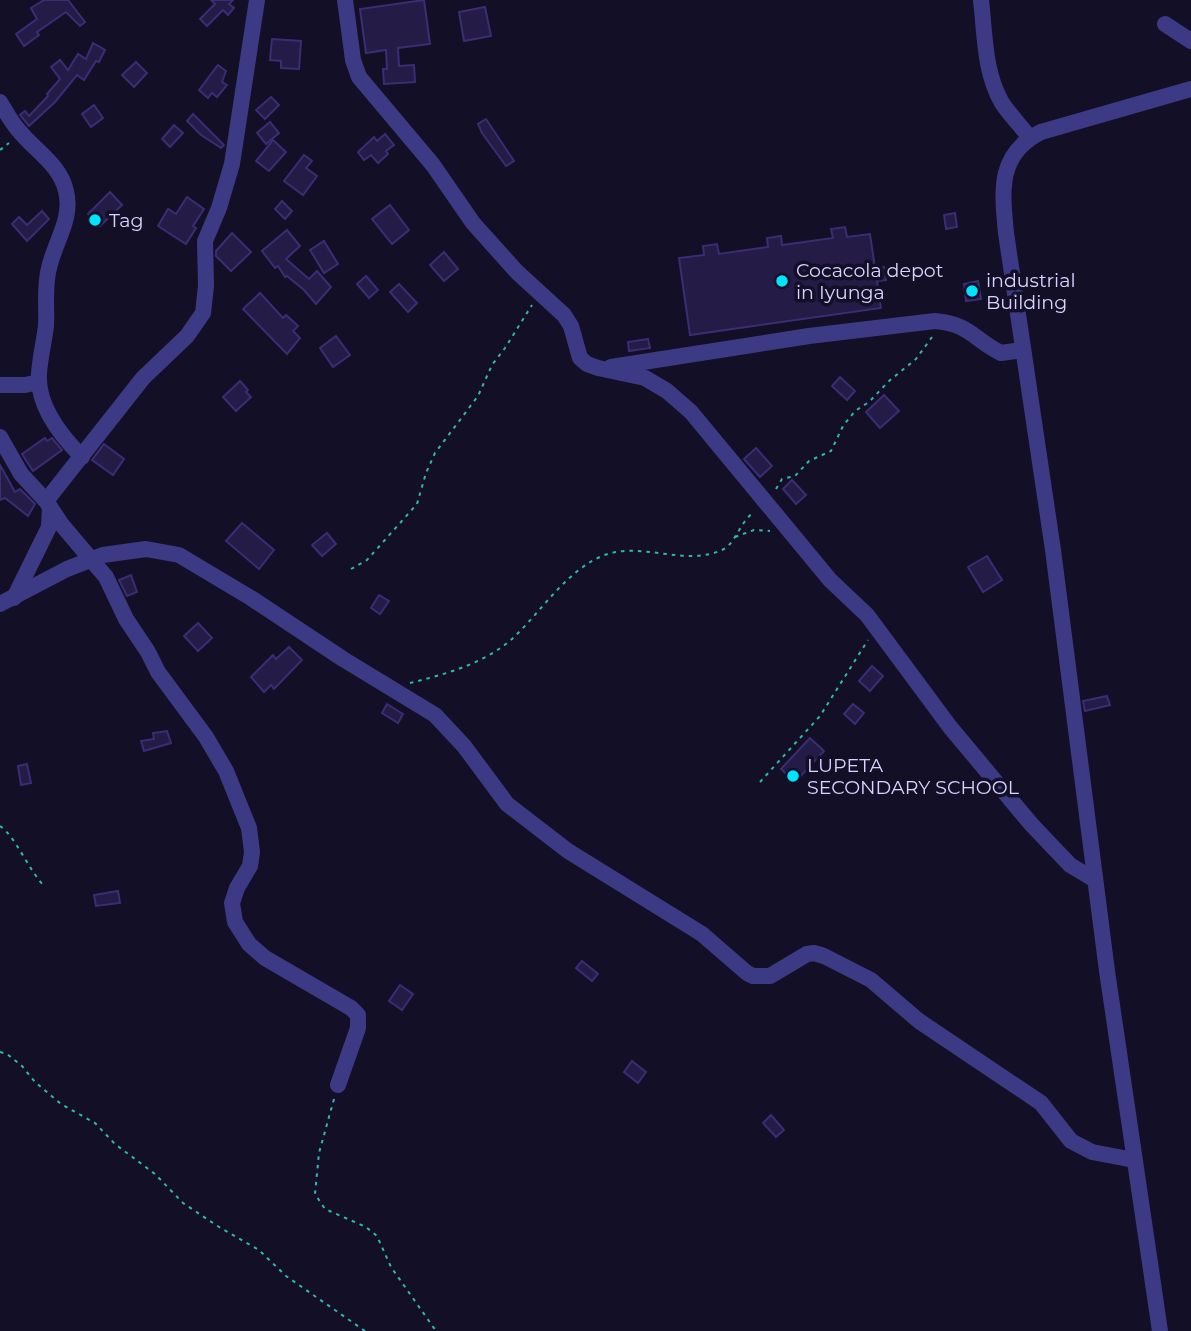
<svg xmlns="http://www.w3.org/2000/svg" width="1191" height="1331" font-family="Montserrat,sans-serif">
  <rect width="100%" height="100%" fill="#130f26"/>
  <g fill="#241b47" stroke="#3b2d73" stroke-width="2">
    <polygon points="44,0 68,0 85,22 80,26 66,12 37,32 39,35 24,46 16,34 37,19 31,8"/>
    <polygon points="211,0 233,0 229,4 234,8 228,15 223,10 207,26 200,19 215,4"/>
    <polygon points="424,0 430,44 398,48 399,66 414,65 415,82 384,84 383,69 387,69 386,50 366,53 360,9"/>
    <polygon points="485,7 491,36 464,41 459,12"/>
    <polygon points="272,39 301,41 299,69 281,68 281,61 270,60"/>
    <polygon points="93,43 105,50 99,62 96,61 84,80 77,75 55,102 29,126 20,115 25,111 29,116 48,96 47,94 60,79 51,67 60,60 68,70 78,54 86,59"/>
    <polygon points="136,62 147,73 134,87 122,75"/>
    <polygon points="218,65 226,71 222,82 227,85 217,97 212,93 208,98 199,90"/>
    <polygon points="271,97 279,105 265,119 256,110"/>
    <polygon points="94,105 103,118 91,127 82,114"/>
    <polygon points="193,114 224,145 221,148 201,135 187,121"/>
    <polygon points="486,119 514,161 506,166 482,133 478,124"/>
    <polygon points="270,122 279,133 266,144 257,133"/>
    <polygon points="174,125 183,133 170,147 162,139"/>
    <polygon points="385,134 394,145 386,151 388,154 378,163 371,155 364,160 358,152 374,137 377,141"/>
    <polygon points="273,140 286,152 269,171 256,161"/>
    <polygon points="304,155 312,161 306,168 317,176 303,195 284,181"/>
    <polygon points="110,192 122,205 100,226 88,214"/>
    <polygon points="187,197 204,209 193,226 196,228 186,244 158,226 168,209 176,214"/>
    <polygon points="282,201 292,211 285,219 275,209"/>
    <polygon points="390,205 409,230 392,244 372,219"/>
    <polygon points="42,211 49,219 27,241 12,224 19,217 27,225"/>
    <polygon points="955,213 957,227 946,229 944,215"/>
    <polygon points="845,227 847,237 870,234 875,268 884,267 886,280 877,281 881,308 690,335 679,258 704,255 703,246 717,244 719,254 768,247 767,238 781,236 782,245 833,238 831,229"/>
    <polygon points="287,230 300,246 286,259 309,279 317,271 331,287 316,304 304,290 287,276 285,277 278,266 275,268 262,251"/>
    <polygon points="232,233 251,252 231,271 216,256 216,251"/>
    <polygon points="324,241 338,264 324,273 310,250"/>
    <polygon points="444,252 458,269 444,281 430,265"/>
    <polygon points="366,276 378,290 369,298 357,284"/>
    <polygon points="978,281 981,299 966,301 964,284"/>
    <polygon points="399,284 417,303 408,312 390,292"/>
    <polygon points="260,293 283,318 286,315 298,326 293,331 300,338 287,354 243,309"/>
    <polygon points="336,336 350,355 333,367 320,348"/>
    <polygon points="648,339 650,348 629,351 628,342"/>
    <polygon points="840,377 855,391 847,400 832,386"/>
    <polygon points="240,381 248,390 246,392 251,397 236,411 223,397"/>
    <polygon points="884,395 899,411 880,428 866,412"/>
    <polygon points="45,438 47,441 52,438 62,450 33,471 22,454"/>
    <polygon points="104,444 124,459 113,475 92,460"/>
    <polygon points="756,448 772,466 760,477 744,459"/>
    <polygon points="0,465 15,492 20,489 35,504 28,516 5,498 0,500"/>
    <polygon points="792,480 806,495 796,504 783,489"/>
    <polygon points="242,523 274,550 259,569 226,541"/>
    <polygon points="327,533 336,544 322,556 312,545"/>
    <polygon points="987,556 1002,580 983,592 968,567"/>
    <polygon points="131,575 137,592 127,596 119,580"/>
    <polygon points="379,595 389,601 380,614 371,608"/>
    <polygon points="198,623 212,638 198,651 184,636"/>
    <polygon points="289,647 302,660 274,689 271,685 264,692 251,677 273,655 276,659"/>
    <polygon points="872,666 883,676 870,691 859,681"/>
    <polygon points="1107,696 1110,705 1085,711 1083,701"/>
    <polygon points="387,704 403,714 398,723 382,713"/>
    <polygon points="853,704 864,713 855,724 844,714"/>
    <polygon points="167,731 171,743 144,751 141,741 154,739 153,733"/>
    <polygon points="810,738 824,751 795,782 781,769"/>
    <polygon points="27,764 31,783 21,785 18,766"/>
    <polygon points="118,891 120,903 96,906 94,895"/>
    <polygon points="582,961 598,974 592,981 576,968"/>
    <polygon points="400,985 413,994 402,1010 389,1001"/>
    <polygon points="632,1061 646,1072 638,1083 624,1072"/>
    <polygon points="771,1115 784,1130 776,1137 763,1123"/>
  </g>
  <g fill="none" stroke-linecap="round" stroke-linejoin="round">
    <g stroke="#2fb8b0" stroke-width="2" stroke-dasharray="3.5 5" stroke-linecap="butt">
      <polyline points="0,150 9,143"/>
      <polyline points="776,489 782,479 795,476 809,461 831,451 843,426 855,411 869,402 889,381 916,359 932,337"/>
      <polyline points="735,537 754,530 770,531"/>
      <polyline points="351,569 367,560 417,504 426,473 435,453 478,396 492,365 505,348 532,305"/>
      <path d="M410 683C446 674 483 664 512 639 541 612 565 572 602 556 640 540 686 568 724 549 736 542 740 522 754 512"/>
      <polyline points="760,782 820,716 868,640"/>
      <path d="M0 826C16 837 29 871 45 887"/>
      <polyline points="0,1052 7,1054 22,1066 35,1082 61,1104 95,1123 115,1144 155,1174 183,1203 219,1227 259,1250 286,1276 365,1331"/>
      <polyline points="334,1099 319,1153 315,1194 325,1209 366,1227 377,1236 391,1267 436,1331"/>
    </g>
    <g stroke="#3d3a85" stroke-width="16">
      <polyline points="345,0 353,60 359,77 433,165 473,223 517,272 564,315 571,326 580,358 587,364 598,368 645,378 667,391 691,412 830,580 867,615 950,727 1031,824 1070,865 1095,880"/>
      <path d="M981 0C985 34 984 72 1002 103 1010 115 1021 126 1030 138"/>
      <polyline points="1165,24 1191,41"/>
      <path d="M0 102C6 112 12 124 21 133 37 152 60 165 66 191 73 219 55 241 49 268 44 287 47 307 46 326 44 342 40 358 39 374 37 405 61 436 82 457"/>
      <path d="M611 367 809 336 935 321C970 324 973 339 1001 353L1022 350"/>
      <polyline points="0,385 25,385 39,382"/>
      <polyline points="0,437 21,474 46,501 62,525 106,577 126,619 148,652 158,672 206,737 226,771 249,828 252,852 250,866 237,888 232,903 235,922 249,944 265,958 351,1008 358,1015 358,1028 338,1085"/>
      <polyline points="46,501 143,378 187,336 203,313 206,286 205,241 219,208 232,164 257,0"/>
      <polyline points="14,598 49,527 50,507"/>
      <polyline points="0,604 67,569 103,555 146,549 179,555 251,598 343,659 435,715 464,746 507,804 568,851 702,934 747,973 753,976 770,976 807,954 814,953 824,956 871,980 919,1021 1041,1103 1071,1141 1092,1152 1134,1160"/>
      <path d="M1160 1331 1107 971 1053 550 1006 233C1002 191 997 154 1041 132L1191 89"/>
    </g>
  </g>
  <g fill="#00e5ff" stroke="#130f26" stroke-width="2.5">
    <circle cx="95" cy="220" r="7"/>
    <circle cx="782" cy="281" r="7"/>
    <circle cx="972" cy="291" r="7"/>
    <circle cx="793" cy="776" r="7"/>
  </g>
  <g text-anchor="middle" stroke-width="7" stroke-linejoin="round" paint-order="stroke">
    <g font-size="19" fill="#d9d4ff" stroke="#130f26" text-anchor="start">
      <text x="109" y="227">Tag</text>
      <text x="796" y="277">Cocacola depot<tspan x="796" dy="22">in Iyunga</tspan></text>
      <text x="986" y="287">industrial<tspan x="986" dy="22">Building</tspan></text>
      <text x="807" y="772">LUPETA<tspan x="807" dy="22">SECONDARY SCHOOL</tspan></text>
    </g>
  </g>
</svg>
